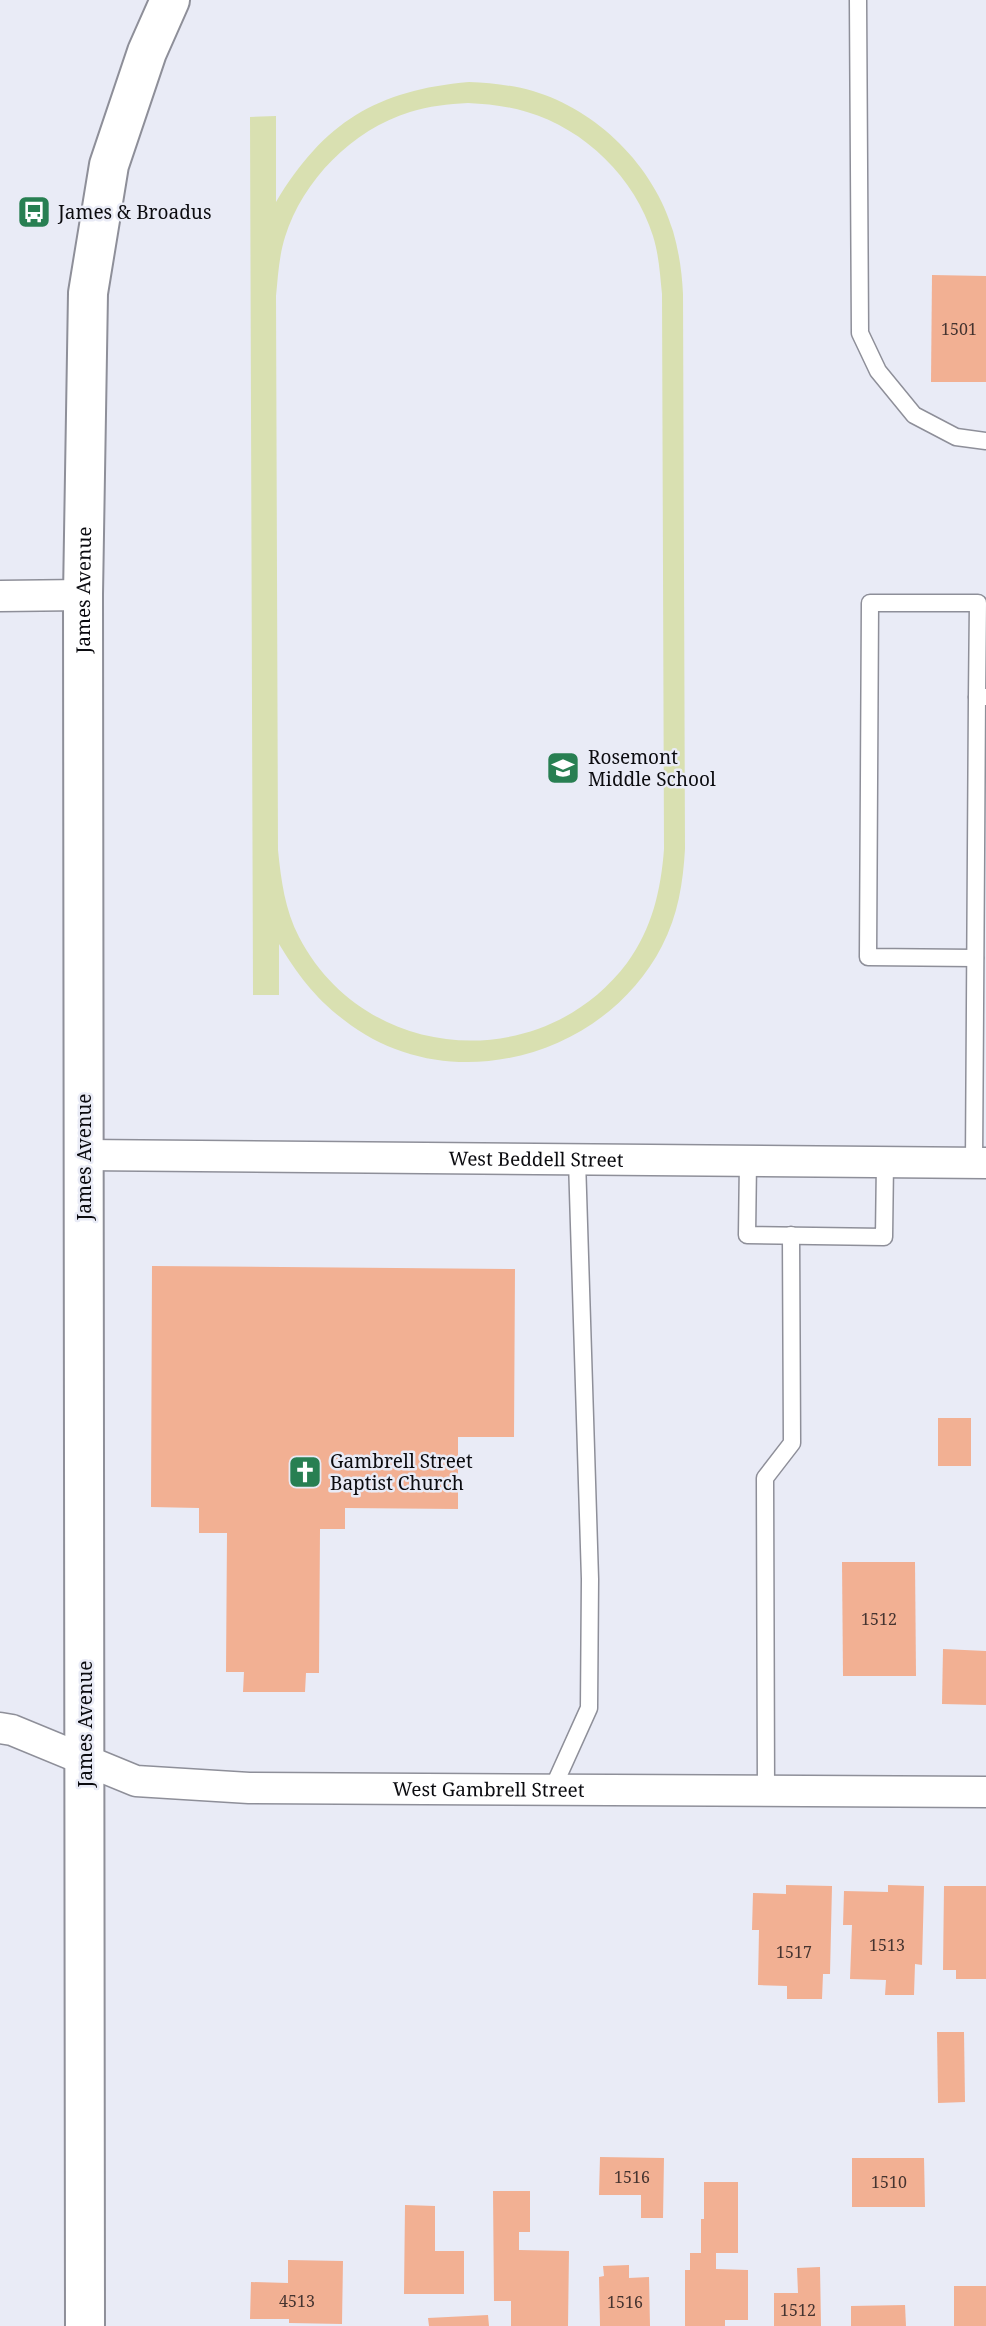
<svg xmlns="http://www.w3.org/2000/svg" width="986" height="2326" font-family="'Noto Serif',serif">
  <rect width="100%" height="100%" fill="#e9ebf6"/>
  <path fill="#d9e0b1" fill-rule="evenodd" d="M469 82C491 83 512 85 533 91 597 110 654 166 673 231 679 252 682 272 683 294L685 849C683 883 678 915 662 946 604 1059 446 1101 344 1020 315 998 298 975 279 944V995H253L250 117 276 116V202C324 122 377 90 469 82ZM468 103C488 104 507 106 527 112 585 129 635 178 653 236 659 255 660 275 662 294L664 849C661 890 652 929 627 963 542 1076 365 1064 299 937 285 910 281 880 278 850L276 296C278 276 279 256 285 237 303 180 352 130 410 112 429 106 448 104 468 103Z"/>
  <g fill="#f2b093">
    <polygon points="932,275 986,276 986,382 931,382"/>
    <polygon points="152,1266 515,1269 514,1437 458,1437 458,1509 345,1508 345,1529 320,1529 319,1673 306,1673 305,1692 243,1692 244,1672 226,1672 227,1533 199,1533 199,1508 151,1507"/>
    <rect x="938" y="1418" width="33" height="48"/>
    <polygon points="842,1562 915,1562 916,1676 843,1676"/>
    <polygon points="943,1649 986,1651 986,1705 942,1704"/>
    <polygon points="786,1885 832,1886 830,1974 823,1974 822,1999 787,1999 787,1986 758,1985 759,1930 752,1930 753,1893 786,1894"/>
    <polygon points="888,1885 924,1886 922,1965 915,1964 914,1995 885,1995 886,1980 850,1979 852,1925 843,1925 844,1891 888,1892"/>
    <polygon points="944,1886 986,1886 986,1979 956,1979 956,1970 943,1970"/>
    <polygon points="937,2032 964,2032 965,2102 938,2103"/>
    <polygon points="600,2157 664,2158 663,2218 641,2218 641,2195 599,2195"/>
    <polygon points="852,2158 924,2158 925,2207 852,2207"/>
    <polygon points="704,2182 738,2182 738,2253 716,2253 716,2269 748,2270 748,2320 725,2320 725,2326 685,2326 685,2270 690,2270 690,2253 701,2253 701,2219 704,2219"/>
    <polygon points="493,2191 530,2191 530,2232 519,2232 519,2250 569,2251 568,2326 511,2326 511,2301 494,2301"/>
    <polygon points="405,2205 435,2206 435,2251 464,2251 464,2294 404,2294"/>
    <polygon points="288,2260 343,2261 342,2324 289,2323 289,2319 250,2319 251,2282 288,2283"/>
    <polygon points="629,2265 629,2278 649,2277 650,2326 600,2326 599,2277 604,2276 603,2266"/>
    <polygon points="820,2267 821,2326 774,2326 774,2293 798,2293 797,2268"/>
    <rect x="954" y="2286" width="32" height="40"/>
    <polygon points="905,2305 906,2326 851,2326 851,2306"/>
    <polygon points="488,2315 489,2326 429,2326 428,2318"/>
  </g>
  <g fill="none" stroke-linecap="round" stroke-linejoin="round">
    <defs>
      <g id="service">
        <polyline points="858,0 860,333 878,371 914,415 956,437 986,441"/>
        <polyline points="975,958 868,957 870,603 978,603 977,697"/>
        <polyline points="748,1161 747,1235 884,1237 885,1162"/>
        <polyline points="974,1163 977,697 985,697"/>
        <polyline points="552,1790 589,1708 590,1579 577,1160"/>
        <polyline points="766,1791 765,1478 792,1443 791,1235"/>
      </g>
      <g id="minor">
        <polyline points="0,596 83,595"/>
        <path id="s1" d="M84 1155 986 1163"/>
        <path id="s2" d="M0 1728 12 1730 136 1781 249 1788 986 1792"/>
      </g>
      <g id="secondary">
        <path id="s3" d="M85 2326 83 595 88 293 109 165 147 52 170 0"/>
      </g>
    </defs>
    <use href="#service" stroke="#8e8f99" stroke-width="19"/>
    <use href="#minor" stroke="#8e8f99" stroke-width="33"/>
    <use href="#secondary" stroke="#8e8f99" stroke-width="42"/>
    <use href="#service" stroke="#fff" stroke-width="16"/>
    <use href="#minor" stroke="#fff" stroke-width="30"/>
    <use href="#secondary" stroke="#fff" stroke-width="38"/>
  </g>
  <defs>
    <symbol id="bus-square" viewBox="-11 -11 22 22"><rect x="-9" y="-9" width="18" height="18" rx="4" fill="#287f52" stroke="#e9ebf6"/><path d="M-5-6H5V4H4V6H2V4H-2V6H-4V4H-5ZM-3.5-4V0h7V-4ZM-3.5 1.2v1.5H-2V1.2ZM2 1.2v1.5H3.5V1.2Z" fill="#fff"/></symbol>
    <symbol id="school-square" viewBox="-11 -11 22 22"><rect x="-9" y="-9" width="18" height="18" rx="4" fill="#287f52" stroke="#e9ebf6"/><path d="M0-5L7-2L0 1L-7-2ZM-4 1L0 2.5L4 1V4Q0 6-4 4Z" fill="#fff"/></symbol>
    <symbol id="church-square" viewBox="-11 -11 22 22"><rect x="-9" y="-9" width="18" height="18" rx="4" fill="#287f52" stroke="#e9ebf6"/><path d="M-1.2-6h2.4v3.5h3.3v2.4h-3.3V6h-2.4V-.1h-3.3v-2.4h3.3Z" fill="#fff"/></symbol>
  </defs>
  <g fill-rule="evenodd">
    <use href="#bus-square" x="15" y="193" width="38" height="38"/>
    <use href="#school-square" x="544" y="749" width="38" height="38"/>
    <use href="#church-square" x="286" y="1453" width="38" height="38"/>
  </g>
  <g text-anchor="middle" stroke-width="5" stroke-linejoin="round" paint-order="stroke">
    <g font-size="16" fill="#453430">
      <text x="959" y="335">1501</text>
      <text x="879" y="1625">1512</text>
      <text x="887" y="1951">1513</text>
      <text x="794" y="1958">1517</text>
      <text x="632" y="2183">1516</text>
      <text x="889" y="2188">1510</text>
      <text x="297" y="2307">4513</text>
      <text x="625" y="2308">1516</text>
      <text x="798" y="2316">1512</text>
    </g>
    <g font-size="19" fill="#0b0b0f" stroke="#e9ebf6" text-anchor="start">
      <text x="58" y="219">James &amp; Broadus</text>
      <text x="588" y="764">Rosemont<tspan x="588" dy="22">Middle School</tspan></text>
      <text x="330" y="1468">Gambrell Street<tspan x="330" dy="22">Baptist Church</tspan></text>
    </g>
    <g font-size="19" fill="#0b0b0f" stroke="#e9ebf6">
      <text dy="7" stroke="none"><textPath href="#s3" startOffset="1736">James Avenue</textPath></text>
      <text transform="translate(84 1157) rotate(-90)" y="7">James Avenue</text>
      <text dy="7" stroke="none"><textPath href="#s1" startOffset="452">West Beddell Street</textPath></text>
      <text transform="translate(85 1724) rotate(-90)" y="7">James Avenue</text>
      <text dy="7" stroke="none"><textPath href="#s2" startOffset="499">West Gambrell Street</textPath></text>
    </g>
  </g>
</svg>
